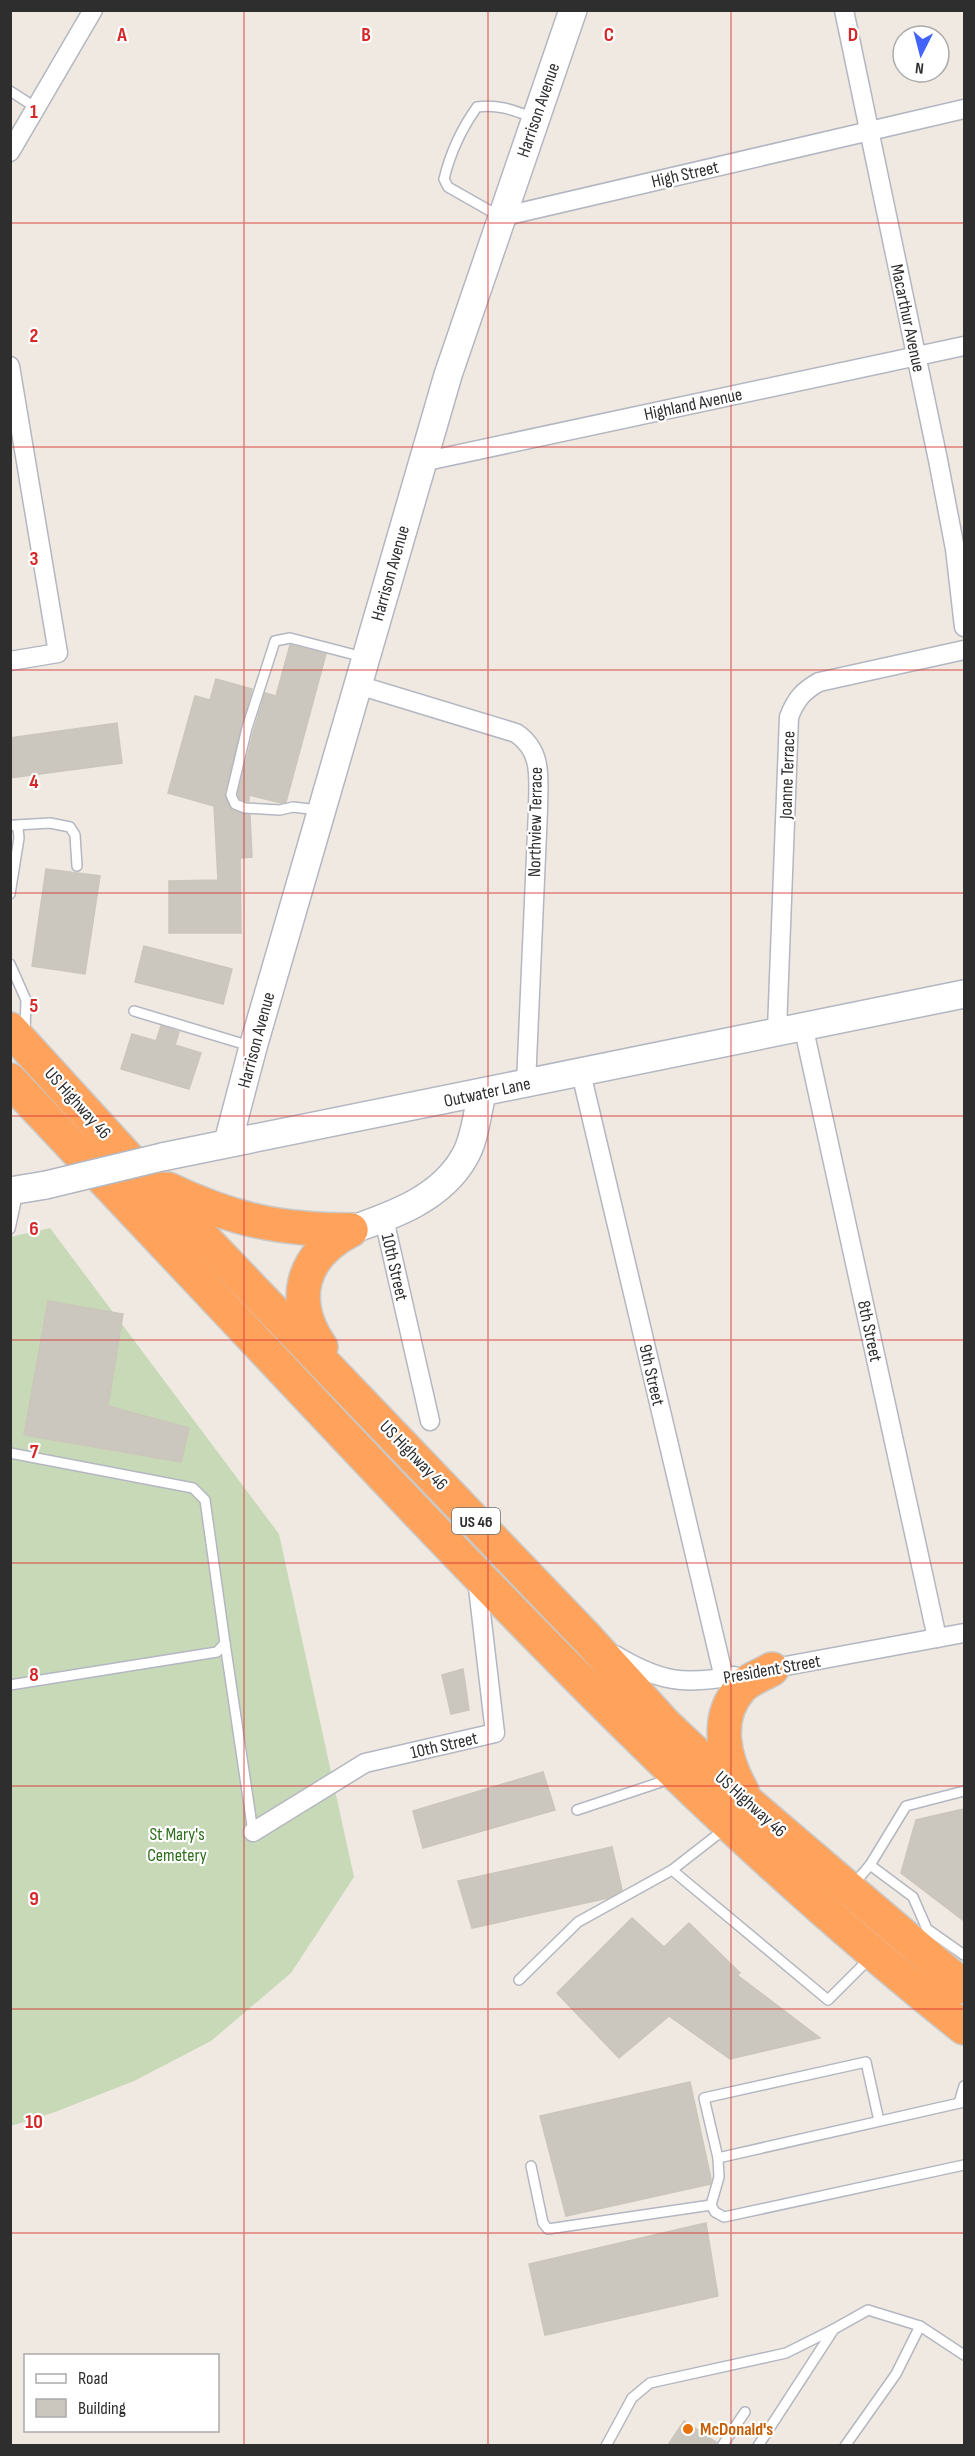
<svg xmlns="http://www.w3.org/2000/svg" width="975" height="2456" font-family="'Sofia Sans Condensed',sans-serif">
  <rect width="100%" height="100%" fill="#efe9e1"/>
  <polygon fill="#c8d9b8" points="50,1228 279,1534 354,1877 291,1973 211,2041 134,2081 55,2112 11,2126 10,1237"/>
  <g fill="#cbc7bf" stroke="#cbc5ba" stroke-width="1.5">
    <polygon points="290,645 326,654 286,802 281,803 249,795 249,801 246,801 240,799 238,794 254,730 265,693 276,696"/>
    <polygon points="216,679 252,689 224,794 232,810 250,815 252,857 240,858 241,933 169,933 169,881 218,880 214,806 168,793 195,696 210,700"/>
    <polygon points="117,723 122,763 10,778 10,738"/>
    <polygon points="46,869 100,876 85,974 32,966"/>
    <polygon points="144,946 232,969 223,1004 135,982"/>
    <polygon points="161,1026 179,1032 175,1045 201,1053 189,1089 121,1069 132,1034 156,1041"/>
    <polygon points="48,1301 123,1314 108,1406 189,1428 181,1462 24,1435"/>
    <polygon points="463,1669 469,1710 451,1714 442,1675"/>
    <polygon points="543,1772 555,1810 423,1848 413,1811"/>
    <polygon points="964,1809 964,1921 901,1873 916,1820"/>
    <polygon points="612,1847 622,1890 608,1898 472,1928 458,1881"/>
    <polygon points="632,1918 664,1947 689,1923 740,1973 737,1975 820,2038 730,2059 669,2016 619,2058 557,1993"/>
    <polygon points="690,2082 711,2179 710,2184 566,2216 540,2116"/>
    <polygon points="706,2223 718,2296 545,2335 529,2264"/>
    <polygon points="684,2421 716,2442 715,2445 668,2445"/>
  </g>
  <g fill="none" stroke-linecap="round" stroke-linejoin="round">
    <defs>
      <g id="lane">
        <polyline points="10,91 35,107"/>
        <path d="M499 216 448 187 444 179C450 154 462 128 477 107 497 104 513 110 532 117"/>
        <polyline points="318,810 293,807 280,810 245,808 235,804 231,795 247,728 275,641 290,638 363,657"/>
        <polyline points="16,825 50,823 70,827 75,835 77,866"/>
        <polyline points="10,894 19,838 18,828 13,825"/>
        <polyline points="10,964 26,1000 25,1032"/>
        <polyline points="134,1011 250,1046"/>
        <polyline points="10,1229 18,1192"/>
        <polyline points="10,1453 193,1488 205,1500 225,1643 217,1652 10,1685"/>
        <polyline points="225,1643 253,1832"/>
        <polyline points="577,1810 670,1779"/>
        <polyline points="870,1865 913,1897 927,1929 964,1955"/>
        <polyline points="672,1870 828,2000 869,1959"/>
        <polyline points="852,1886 870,1865 906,1806 964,1791"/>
        <polyline points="519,1980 578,1922 672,1870 726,1828"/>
        <polyline points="959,2103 964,2086"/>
        <polyline points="879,2121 866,2062 704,2098 718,2158 964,2102"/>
        <polyline points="718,2158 719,2177 711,2205 715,2212 724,2217 964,2165"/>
        <polyline points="531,2166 543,2223 548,2229 711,2205"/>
        <polyline points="606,2446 632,2398 650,2383 786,2353 834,2329"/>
        <polyline points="722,2446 745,2412"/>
        <polyline points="758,2446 834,2329 868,2310 920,2326 964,2355"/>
        <polyline points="845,2446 896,2374 920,2326"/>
      </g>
      <g id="street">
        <polyline points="844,10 938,460 955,549 964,627"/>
        <polyline points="10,152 93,10"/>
        <polyline points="501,217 964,109"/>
        <polyline points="10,366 58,653 10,661"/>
        <polyline points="422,462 964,346"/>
        <path d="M358 685 516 733C544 752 538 780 538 810L526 1084"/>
        <polyline points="803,1025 937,1638"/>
        <path d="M777 1030 789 717C796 699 803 691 819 682L964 650"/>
        <polyline points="581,1073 724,1678"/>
        <polyline points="384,1219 430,1421"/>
        <path d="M615 1655C660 1682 683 1685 734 1676"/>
        <polyline points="764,1670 964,1633"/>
        <polyline points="253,1832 365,1763 495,1733 477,1579"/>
      </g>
      <g id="secondary">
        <polyline points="228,1142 253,1047 448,375 573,10"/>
        <polyline points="162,1157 964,994"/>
        <polyline points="10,1191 46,1185"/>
        <path d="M351 1230C394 1215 442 1198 465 1156 475 1139 477 1113 482 1094"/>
      </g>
      <g id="highway">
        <polyline points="10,1029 147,1179 588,1639 665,1724 751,1805 964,1987"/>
        <path d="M10 1080C128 1205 246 1330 363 1455 553 1656 747 1856 964 2028"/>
        <path d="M168 1189C233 1220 280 1230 351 1230"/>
        <path d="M321 1347C289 1300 301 1256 351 1230"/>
        <path d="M742 1791C724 1759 714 1719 740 1689 747 1680 762 1675 772 1669"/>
      </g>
    </defs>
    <use href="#lane" stroke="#b4b7c1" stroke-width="12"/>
    <use href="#street" stroke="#b4b7c1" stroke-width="21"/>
    <use href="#secondary" stroke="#b4b7c1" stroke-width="30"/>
    <use href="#highway" stroke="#c9c9c9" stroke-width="36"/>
    <use href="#lane" stroke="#fff" stroke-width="9"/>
    <use href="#street" stroke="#fff" stroke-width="18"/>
    <use href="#secondary" stroke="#fff" stroke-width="27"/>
    <use href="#highway" stroke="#ffa35c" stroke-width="33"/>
    <defs>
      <polyline id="secondary-bridge" points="46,1185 162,1157"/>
    </defs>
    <use href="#secondary-bridge" stroke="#b4b7c1" stroke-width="30" stroke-linecap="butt"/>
    <use href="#secondary-bridge" stroke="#fff" stroke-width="27"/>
  </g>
  <path fill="none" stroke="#d62828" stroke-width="1.5" stroke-opacity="0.55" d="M244 10V2446M488 10V2446M731 10V2446M10 223H964M10 447H964M10 670H964M10 893H964M10 1116H964M10 1340H964M10 1563H964M10 1786H964M10 2009H964M10 2233H964"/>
  <circle fill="#e8710a" stroke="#fff" stroke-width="2" cx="688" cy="2429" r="6"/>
  <g text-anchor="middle" stroke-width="4.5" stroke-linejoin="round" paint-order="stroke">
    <rect fill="#fff" stroke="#6d6d6d" stroke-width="1.5" x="452" y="1508" width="48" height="26" rx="4.5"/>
    <g font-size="16" font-weight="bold" fill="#2e2e2e">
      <text x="476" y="1527">US 46</text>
    </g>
    <g font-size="18" fill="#2e2e2e" stroke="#fff">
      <text transform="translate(538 110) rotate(-71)" y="6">Harrison Avenue</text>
      <text transform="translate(685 174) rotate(-13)" y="6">High Street</text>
      <text transform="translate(908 318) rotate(78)" y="6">Macarthur Avenue</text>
      <text transform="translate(693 404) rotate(-12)" y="6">Highland Avenue</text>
      <text transform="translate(390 573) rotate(-74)" y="6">Harrison Avenue</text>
      <text transform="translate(787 775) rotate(-88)" y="6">Joanne Terrace</text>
      <text transform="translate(535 822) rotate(-89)" y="6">Northview Terrace</text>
      <text transform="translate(256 1040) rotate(-75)" y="6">Harrison Avenue</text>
      <text transform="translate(487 1092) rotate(-12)" y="6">Outwater Lane</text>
      <text transform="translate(78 1103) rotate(48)" y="6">US Highway 46</text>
      <text transform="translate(395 1267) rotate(77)" y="6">10th Street</text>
      <text transform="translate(870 1331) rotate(78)" y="6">8th Street</text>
      <text transform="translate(652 1375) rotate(77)" y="6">9th Street</text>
      <text transform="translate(414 1455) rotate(46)" y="6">US Highway 46</text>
      <text transform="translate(772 1669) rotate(-10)" y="6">President Street</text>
      <text transform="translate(444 1745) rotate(-13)" y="6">10th Street</text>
      <text transform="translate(751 1804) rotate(42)" y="6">US Highway 46</text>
    </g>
    <g font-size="18" fill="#2c6e1b" stroke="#fff">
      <text x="177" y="1840">St Mary's<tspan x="177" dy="21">Cemetery</tspan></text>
    </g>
    <g font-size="18" font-weight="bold" fill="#c56008" stroke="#fff" text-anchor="start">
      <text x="700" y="2435">McDonald's</text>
    </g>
  </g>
  <g font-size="20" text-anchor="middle" font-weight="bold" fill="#d62828" stroke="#fff" stroke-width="4.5" stroke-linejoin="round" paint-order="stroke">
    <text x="122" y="41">A</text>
    <text x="366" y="41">B</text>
    <text x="609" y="41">C</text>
    <text x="853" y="41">D</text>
    <text x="34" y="118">1</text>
    <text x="34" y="342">2</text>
    <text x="34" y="565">3</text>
    <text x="34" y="788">4</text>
    <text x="34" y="1012">5</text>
    <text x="34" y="1235">6</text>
    <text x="34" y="1458">7</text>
    <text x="34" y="1681">8</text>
    <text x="34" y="1905">9</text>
    <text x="34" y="2128">10</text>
  </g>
  <rect width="975" height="2456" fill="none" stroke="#2e2e2e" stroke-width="24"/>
  <rect x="24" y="2354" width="195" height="78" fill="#ffffff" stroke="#ababab" stroke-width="1.5"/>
  <rect x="36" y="2374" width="30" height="9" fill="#ffffff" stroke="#ababab" stroke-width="1.5"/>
  <text x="78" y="2384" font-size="18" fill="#2e2e2e">Road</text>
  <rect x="36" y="2399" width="30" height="18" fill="#cbc7bf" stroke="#ababab" stroke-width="1.5"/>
  <text x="78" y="2414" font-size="18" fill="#2e2e2e">Building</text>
  <g transform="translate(921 54) rotate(186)"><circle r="28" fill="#ffffff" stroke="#ababab" stroke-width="1.5"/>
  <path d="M0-4.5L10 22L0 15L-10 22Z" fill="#4264fb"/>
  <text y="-9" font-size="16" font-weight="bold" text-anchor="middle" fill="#2e2e2e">N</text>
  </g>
</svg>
